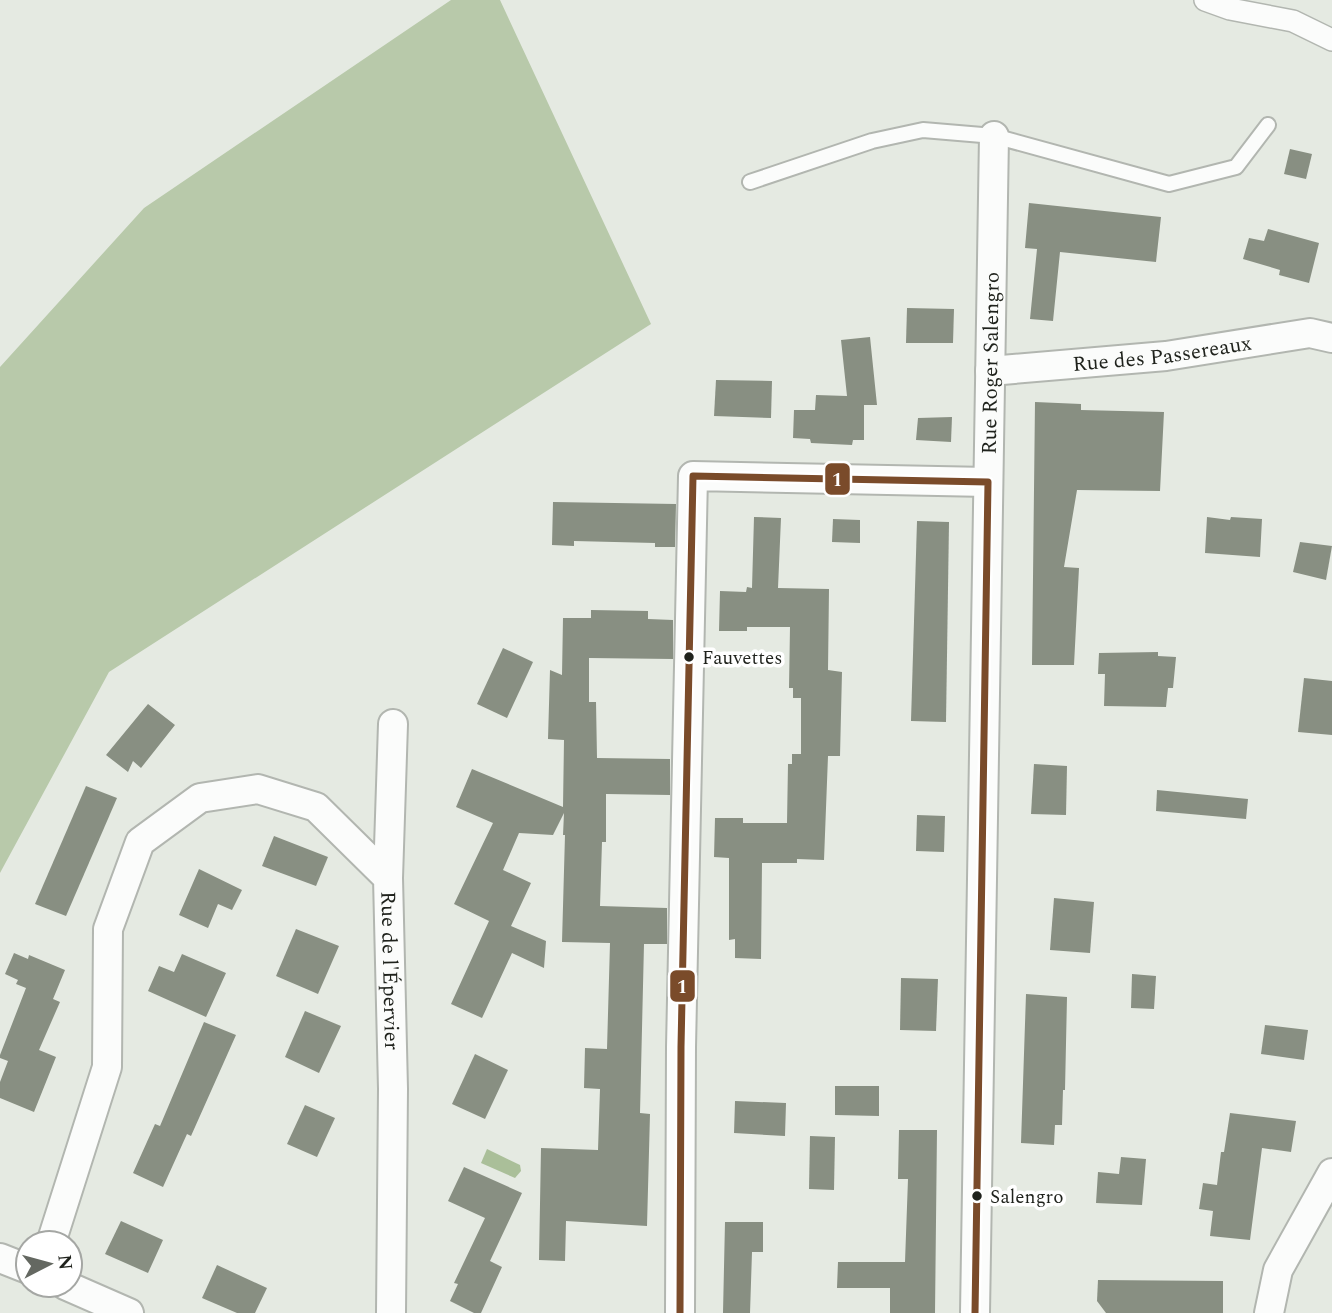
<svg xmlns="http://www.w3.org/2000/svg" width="1332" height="1313" font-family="Spectral,serif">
  <rect width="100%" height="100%" fill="#e5eae2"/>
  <polygon fill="#b8c9aa" points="451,0 500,0 651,324 109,672 0,873 0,367 144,208"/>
  <polygon fill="#aabf99" points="487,1149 520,1165 521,1171 515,1178 481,1163"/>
  <g fill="#888f82">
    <polygon points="1290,149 1312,154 1306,179 1284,174"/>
    <polygon points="1029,203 1161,217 1156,262 1060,252 1053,321 1030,319 1037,249 1025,248"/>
    <polygon points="1268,229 1319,243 1309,283 1279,275 1280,270 1243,259 1249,238 1264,241"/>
    <polygon points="907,308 954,309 953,343 906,343"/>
    <polygon points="870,337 877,405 864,405 864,440 853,440 852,445 811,443 810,439 793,438 794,410 815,410 816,395 847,396 841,340"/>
    <polygon points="716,380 772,381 771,418 714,416"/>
    <polygon points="1035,402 1081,404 1081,410 1164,412 1160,491 1077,490 1064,567 1079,568 1074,665 1032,665"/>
    <polygon points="952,417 951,442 916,440 918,418"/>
    <polygon points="553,502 676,504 675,547 655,547 655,543 574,541 574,546 552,545"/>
    <polygon points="754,517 781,518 778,588 829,589 828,670 842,672 840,756 828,756 824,860 797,859 797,863 762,863 761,959 735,958 735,939 729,940 729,858 714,857 715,818 743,818 743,823 787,823 788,764 792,764 792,754 801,754 801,698 793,698 793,688 789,688 790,627 747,627 747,631 719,631 720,591 746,592 747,587 752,588"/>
    <polygon points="1207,517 1230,520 1231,517 1262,519 1260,557 1205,553"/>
    <polygon points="833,519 860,520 860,543 832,542"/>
    <polygon points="917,521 949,522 946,722 911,721"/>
    <polygon points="1300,542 1332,546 1326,580 1293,572"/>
    <polygon points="591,610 648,611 648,619 673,620 673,659 589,658 589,702 596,702 597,758 670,759 670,795 606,794 606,842 602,842 600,906 667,908 667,944 644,944 640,1113 650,1114 647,1226 566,1221 565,1261 539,1260 541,1148 598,1150 600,1089 584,1088 585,1048 607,1049 610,943 562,942 565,835 563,835 564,813 553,835 519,833 503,870 531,883 511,926 546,941 544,968 512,953 482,1018 451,1004 489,921 454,904 493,823 456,807 472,769 563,807 564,740 548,739 550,670 562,675 563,618 591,618"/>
    <polygon points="503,648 533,662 507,718 477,704"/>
    <polygon points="1158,652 1158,656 1176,657 1173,688 1168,688 1166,707 1104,706 1105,674 1098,674 1099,653"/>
    <polygon points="1304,678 1332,681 1332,735 1298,732"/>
    <polygon points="148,704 175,725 141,768 133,761 128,772 106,755"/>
    <polygon points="1034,764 1067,766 1066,815 1031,814"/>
    <polygon points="86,786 117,798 66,916 35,904"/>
    <polygon points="1157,790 1248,799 1246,819 1156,811"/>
    <polygon points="917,815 945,816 944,852 916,851"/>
    <polygon points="274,836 328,857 316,886 262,866"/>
    <polygon points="199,869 242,890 232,910 218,904 208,928 179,915"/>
    <polygon points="1054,898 1094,902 1090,953 1050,950"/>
    <polygon points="296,929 339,946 318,994 276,976"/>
    <polygon points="14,953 28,959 29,955 65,970 53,999 60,1002 39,1050 56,1057 34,1112 0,1098 0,1082 8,1061 0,1058 0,1055 26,988 16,984 18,980 5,974"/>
    <polygon points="182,954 226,973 206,1017 148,991 159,966 174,972"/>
    <polygon points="1132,974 1156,976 1154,1009 1131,1008"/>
    <polygon points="901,978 938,979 936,1031 900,1030"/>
    <polygon points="1026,994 1067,997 1065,1090 1063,1090 1062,1125 1055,1125 1054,1145 1021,1143"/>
    <polygon points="305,1011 341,1026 319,1073 285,1057"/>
    <polygon points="204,1022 236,1035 191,1136 187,1134 163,1187 133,1173 155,1124 160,1126"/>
    <polygon points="1265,1025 1308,1030 1304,1060 1261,1054"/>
    <polygon points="475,1054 508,1070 485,1119 452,1104"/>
    <polygon points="835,1086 879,1086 879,1116 835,1115"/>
    <polygon points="735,1101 786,1103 785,1136 734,1133"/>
    <polygon points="305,1105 335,1118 317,1157 287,1144"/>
    <polygon points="1230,1113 1296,1121 1291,1152 1262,1148 1250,1240 1210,1236 1213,1211 1199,1209 1203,1183 1217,1185 1221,1152 1224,1152"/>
    <polygon points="899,1130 937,1130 935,1313 890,1313 890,1288 837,1288 838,1262 905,1262 908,1179 898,1179"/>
    <polygon points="810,1136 835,1137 834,1190 809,1189"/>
    <polygon points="1121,1157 1146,1159 1142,1205 1096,1203 1098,1172 1119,1174"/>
    <polygon points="464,1167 522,1193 490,1261 502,1267 481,1313 474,1313 450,1301 458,1284 454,1283 485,1218 448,1201"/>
    <polygon points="121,1221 163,1240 148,1273 105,1254"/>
    <polygon points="725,1222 763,1222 763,1252 752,1252 750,1313 723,1313"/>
    <polygon points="217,1265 267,1288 255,1313 237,1313 202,1298"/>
    <polygon points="1098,1280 1223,1281 1223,1313 1106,1313 1097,1301"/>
  </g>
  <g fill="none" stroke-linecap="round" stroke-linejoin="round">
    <defs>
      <polyline id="service" points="750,182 872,141 923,130 994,136 1169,184 1236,167 1268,125"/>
      <polyline id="pedestrian" points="1205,0 1230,9 1293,21 1332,40"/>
      <g id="minor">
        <path id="s1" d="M990 371 1166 356 1310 333 1332 338"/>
        <polyline points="388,878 393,724"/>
        <path id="s2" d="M51 1243 107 1067 108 929 140 842 200 798 258 789 316 807 388 878 393 1089 391 1313"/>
        <polyline points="0,1258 28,1269"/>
        <polyline points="65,1285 129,1313"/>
        <polyline points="680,1313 681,1047 693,476 988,482"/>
        <path id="s3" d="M975 1313 994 136"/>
        <polyline points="1269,1313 1278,1270 1332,1173"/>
      </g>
    </defs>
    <use href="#service" stroke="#b2b6b0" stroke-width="18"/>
    <use href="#pedestrian" stroke="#b2b6b0" stroke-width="24"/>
    <use href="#minor" stroke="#b2b6b0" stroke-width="32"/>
    <use href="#service" stroke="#fbfcfb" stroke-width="14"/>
    <use href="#pedestrian" stroke="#fbfcfb" stroke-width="21"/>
    <use href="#minor" stroke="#fbfcfb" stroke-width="28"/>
    <defs>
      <polyline id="bus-1" points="680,1313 681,1047 693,476 988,482 975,1313"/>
    </defs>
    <use href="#bus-1" stroke="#fff" stroke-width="12"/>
    <use href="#bus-1" stroke="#7a4b2a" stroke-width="7"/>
  </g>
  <g fill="#1f221c" stroke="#fff" stroke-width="2.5">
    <circle cx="689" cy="657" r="6"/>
    <circle cx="977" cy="1196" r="6"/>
  </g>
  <g text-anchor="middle" stroke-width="7" stroke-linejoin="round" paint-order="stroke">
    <g font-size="19" fill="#1f221c" stroke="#fff" text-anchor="start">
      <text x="702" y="664">Fauvettes</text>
      <text x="990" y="1203">Salengro</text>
    </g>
    <g font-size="21" fill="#1f221c" stroke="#fff">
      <text dy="7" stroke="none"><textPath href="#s1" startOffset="173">Rue des Passereaux</textPath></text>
      <text dy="7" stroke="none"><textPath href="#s3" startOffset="950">Rue Roger Salengro</textPath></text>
      <text dy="7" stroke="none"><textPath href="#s2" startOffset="803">Rue de l'Épervier</textPath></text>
    </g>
  </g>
  <g stroke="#fff" stroke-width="2.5">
    <rect x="824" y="462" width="27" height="34" rx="7" fill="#7a4b2a"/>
    <rect x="669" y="969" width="27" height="34" rx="7" fill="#7a4b2a"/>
  </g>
  <g font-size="19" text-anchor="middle" font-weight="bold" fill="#fff">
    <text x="837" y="486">1</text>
    <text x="682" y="993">1</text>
  </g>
  <g transform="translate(49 1264) rotate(84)"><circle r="33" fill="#ffffff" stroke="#a5a7a4" stroke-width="2"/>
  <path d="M0-5L12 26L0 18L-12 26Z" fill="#646861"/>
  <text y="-10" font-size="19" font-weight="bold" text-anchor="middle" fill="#1f221c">N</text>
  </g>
</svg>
